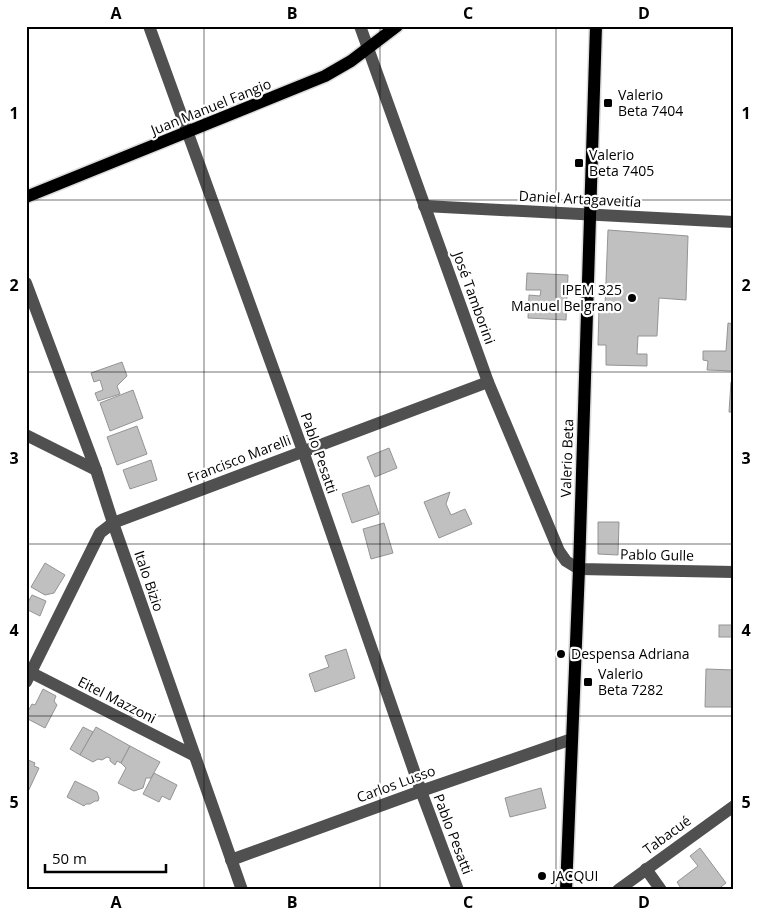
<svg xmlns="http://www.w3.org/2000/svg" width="760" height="916" font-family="'Open Sans',sans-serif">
  <rect width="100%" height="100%" fill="#fff"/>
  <g fill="#c0c0c0" stroke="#949494">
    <polygon points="608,230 688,236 686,300 659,298 657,336 638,336 637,354 647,354 647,366 606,365 606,345 598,345 599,307 605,307"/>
    <polygon points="527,273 568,275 566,320 528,318 529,295 540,296 541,290 526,290"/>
    <polygon points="728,323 734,324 734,371 707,370 708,361 703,360 703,351 726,351"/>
    <polygon points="122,362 127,376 117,386 120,394 98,401 95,393 103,390 100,380 94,382 91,373"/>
    <polygon points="731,382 734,383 734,412 729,412"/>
    <polygon points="133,390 143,418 110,431 100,403"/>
    <polygon points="137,426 147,454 117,465 107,437"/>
    <polygon points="389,448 397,468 375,477 367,457"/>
    <polygon points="151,460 157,480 130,489 123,470"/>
    <polygon points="369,485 379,514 352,523 342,494"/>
    <polygon points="450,492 446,504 451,515 465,509 472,524 439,538 424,502"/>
    <polygon points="598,522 619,522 618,555 598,554"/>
    <polygon points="384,523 393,553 371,559 363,529"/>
    <polygon points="45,563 65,575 54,593 45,595 31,587"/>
    <polygon points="32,595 46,601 40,616 26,609 26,606"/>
    <rect x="719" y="625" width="15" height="12"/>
    <polygon points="346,649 355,678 315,692 309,674 329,667 325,656"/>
    <polygon points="706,669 734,670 734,707 705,707"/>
    <polygon points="43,689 56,696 54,701 57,705 45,728 26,718 26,715 32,704 35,705"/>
    <polygon points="83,727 93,732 80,755 70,749"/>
    <polygon points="96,727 130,746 121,763 117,761 115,765 110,761 110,758 107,757 102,760 98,759 93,762 80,755"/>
    <polygon points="130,746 160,762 151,778 146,778 143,788 134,791 118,783 126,768 121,763"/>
    <polygon points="26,759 35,763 34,766 39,768 26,796"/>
    <polygon points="154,773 177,785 170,800 162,796 159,802 143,794"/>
    <polygon points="75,781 97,792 99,798 98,801 95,801 90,804 86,804 84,806 67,797"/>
    <polygon points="541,788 546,808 510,817 505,798"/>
    <polygon points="700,848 726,883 717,890 682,890 677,882 698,866 690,856"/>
  </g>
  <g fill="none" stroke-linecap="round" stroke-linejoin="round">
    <defs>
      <g id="major">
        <polyline points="26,197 325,76 351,61 397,26"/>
        <polyline points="566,890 579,569 596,26"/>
      </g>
    </defs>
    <use href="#major" stroke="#dbdbdb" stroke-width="15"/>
    <g stroke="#505050" stroke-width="12">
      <polyline points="149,26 303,451 421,791 458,890"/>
      <polyline points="360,26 488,382 559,551 566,561 579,569 734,572"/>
      <polyline points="424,206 734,222"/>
      <polyline points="26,283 96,470 113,523 242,890"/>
      <polyline points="26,435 96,470"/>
      <polyline points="26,670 195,756"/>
      <polyline points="26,682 100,533 113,523 488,382"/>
      <polyline points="231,860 421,791 572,739"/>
      <polyline points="646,869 661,890"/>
      <polyline points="618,890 734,806"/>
    </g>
    <use href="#major" stroke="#000" stroke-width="12"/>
  </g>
  <path fill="none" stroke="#000" stroke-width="1" stroke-opacity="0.55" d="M204 26V890M380 26V890M556 26V890M26 200H734M26 372H734M26 544H734M26 716H734"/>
  <g fill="#000" stroke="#fff" stroke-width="2">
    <rect x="603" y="98" width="10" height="10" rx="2.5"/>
    <rect x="574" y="158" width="10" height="10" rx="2.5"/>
    <circle cx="632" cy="298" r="5"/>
    <circle cx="561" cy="654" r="5"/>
    <rect x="583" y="677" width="10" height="10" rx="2.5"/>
    <circle cx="542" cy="876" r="5"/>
  </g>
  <g text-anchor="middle" stroke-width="4.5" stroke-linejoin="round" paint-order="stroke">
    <g font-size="14" fill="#000" stroke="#fff" text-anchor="start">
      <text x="618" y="100">Valerio<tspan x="618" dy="16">Beta 7404</tspan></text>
      <text x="589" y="160">Valerio<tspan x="589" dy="16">Beta 7405</tspan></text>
      <text x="622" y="295" text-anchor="end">IPEM 325<tspan x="622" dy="16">Manuel Belgrano</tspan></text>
      <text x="571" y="659">Despensa Adriana</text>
      <text x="598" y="679">Valerio<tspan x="598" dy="16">Beta 7282</tspan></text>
      <text x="552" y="881">JACQUI</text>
    </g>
    <g font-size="14" fill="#000" stroke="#fff">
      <text transform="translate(211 107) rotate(-22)" y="5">Juan Manuel Fangio</text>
      <text transform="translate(580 199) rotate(3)" y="5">Daniel Artagaveitía</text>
      <text transform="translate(474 298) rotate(70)" y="5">José Tamborini</text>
      <text transform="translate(319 453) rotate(71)" y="5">Pablo Pesatti</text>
      <text transform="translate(567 458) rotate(-88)" y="5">Valerio Beta</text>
      <text transform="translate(239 459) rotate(-21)" y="5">Francisco Marelli</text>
      <text transform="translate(657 555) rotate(1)" y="5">Pablo Gulle</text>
      <text transform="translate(149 581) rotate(71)" y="5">Italo Bizio</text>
      <text transform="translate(117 700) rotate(27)" y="5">Eitel Mazzoni</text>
      <text transform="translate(396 784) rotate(-20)" y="5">Carlos Lusso</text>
      <text transform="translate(453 834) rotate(69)" y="5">Pablo Pesatti</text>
      <text transform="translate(667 835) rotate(-36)" y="5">Tabacué</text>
    </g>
  </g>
  <rect width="760" height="916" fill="none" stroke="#ffffff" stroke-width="55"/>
  <path d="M45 864v8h121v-8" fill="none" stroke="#000000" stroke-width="2.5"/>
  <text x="52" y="864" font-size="15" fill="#000000" stroke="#ffffff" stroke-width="4" paint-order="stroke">50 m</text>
  <rect x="28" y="28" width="704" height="860" fill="none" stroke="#000" stroke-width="2"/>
  <g font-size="16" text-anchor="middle" font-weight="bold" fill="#000">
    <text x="116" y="19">A</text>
    <text x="292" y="19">B</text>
    <text x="468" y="19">C</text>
    <text x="644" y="19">D</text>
    <text x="14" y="119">1</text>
    <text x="746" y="119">1</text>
    <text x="14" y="291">2</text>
    <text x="746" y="291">2</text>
    <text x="14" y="464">3</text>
    <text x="746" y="464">3</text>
    <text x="14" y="636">4</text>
    <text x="746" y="636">4</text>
    <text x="14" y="808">5</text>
    <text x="746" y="808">5</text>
    <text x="116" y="908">A</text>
    <text x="292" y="908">B</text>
    <text x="468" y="908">C</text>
    <text x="644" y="908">D</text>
  </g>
</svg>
